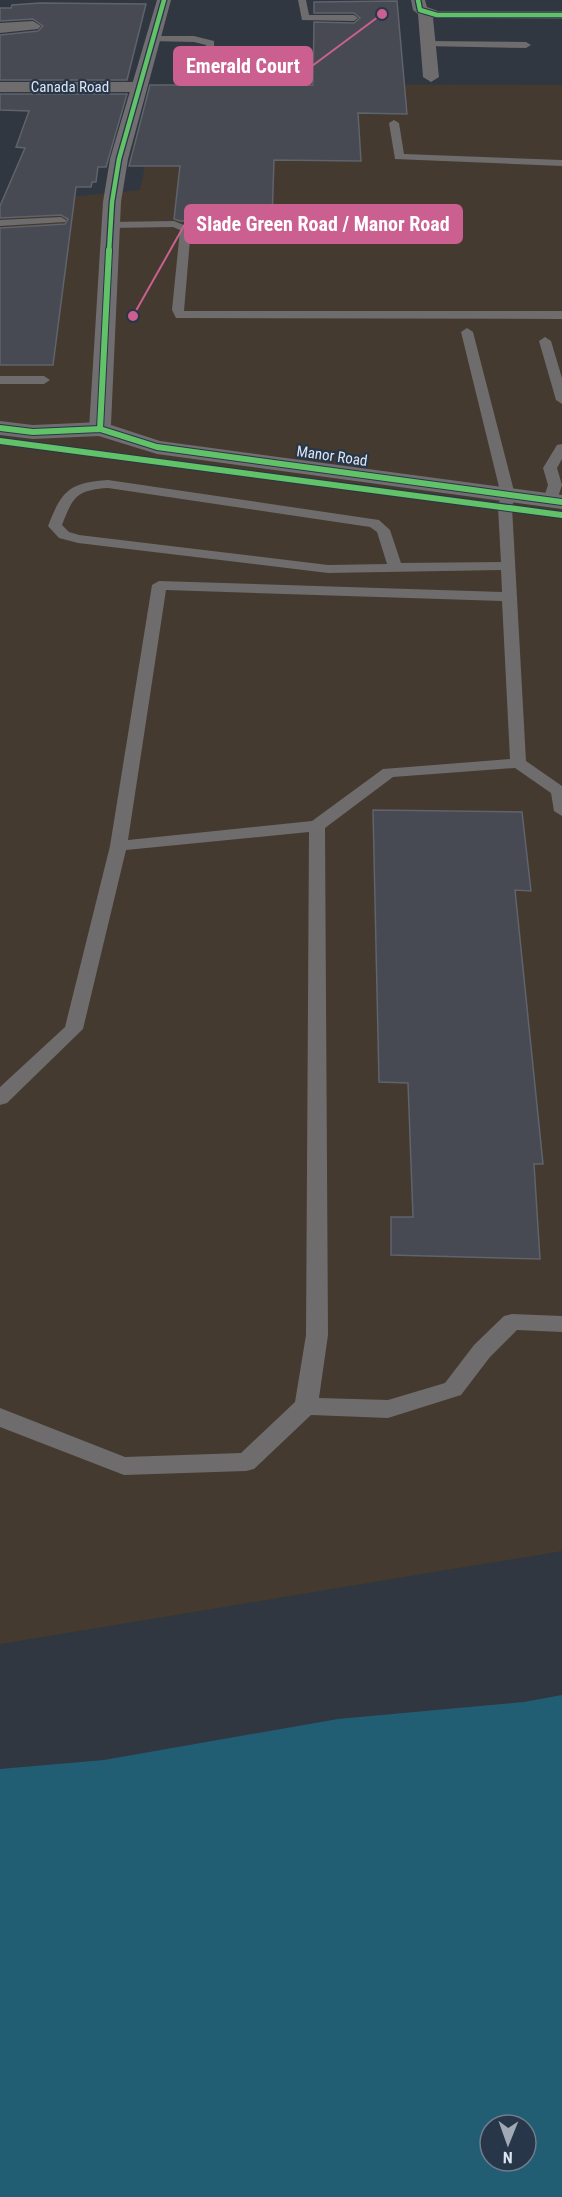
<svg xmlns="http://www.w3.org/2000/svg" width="562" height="2197" font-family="'Roboto Condensed',sans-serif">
  <rect width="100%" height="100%" fill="#303741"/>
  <polygon fill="#443a2f" points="162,84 562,85 562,1551 0,1644 0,204 140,190"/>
  <path fill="#215e74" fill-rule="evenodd" d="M562 1695V2197H0V1769L104 1760 338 1719 524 1702ZM490 2125H526V2161H490Z"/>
  <g fill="#474a53" stroke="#5f636c" stroke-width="1.5">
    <polygon points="397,1 407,114 358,113 361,161 274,160 272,221 180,221 174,219 180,166 129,166 150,85 313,85 314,22 354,23 360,18 354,13 314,13 314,2"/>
    <polygon points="40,3 146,4 127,80 0,80 0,35 38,31 43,26 33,19 0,21 0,8 11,8 12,5"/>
    <polygon points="0,94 127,94 106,167 98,167 96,182 92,182 91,187 76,187 53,365 0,365 0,228 65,224 68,219 61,215 0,218 0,206 25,148 16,147 29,111 0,110"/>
    <polygon points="373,810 522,812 531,891 515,890 543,1164 534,1164 540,1259 391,1255 391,1217 413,1217 408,1083 379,1082"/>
  </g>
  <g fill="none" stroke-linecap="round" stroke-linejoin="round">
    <g fill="#6e6c6d" fill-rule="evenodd">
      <polygon points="298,0 306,0 309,15 354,15 358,18 354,21 302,20"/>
      <polygon points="151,36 194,36 214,41 215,78 210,81 205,78 206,45 194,42 148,41 148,37"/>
      <polygon points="427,41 526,42 531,45 526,48 424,46 422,44"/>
      <polygon points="394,120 399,123 404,154 562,160 562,166 395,159 389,123"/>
      <polygon points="61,217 66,220 65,222 0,226 0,220"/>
      <polygon points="174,221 191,228 184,311 562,311 562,319 176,318 172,310 180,230 173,227 110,228 105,225 110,222"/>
      <path d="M467 328 473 332 515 495 512 507 526 761 562 786V816L554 811 551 793 515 768 393 777 325 828 328 1335 319 1398 388 1400 445 1383 474 1345 504 1316 512 1314 562 1316V1332L517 1330 490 1357 461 1395 388 1418 311 1415 254 1469 246 1471 124 1475 0 1427V1408L125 1457 241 1453 295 1402 306 1335 309 832 126 850 83 1029 7 1103 0 1105V1087L65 1027 110 846 152 585 159 581 502 592 501 570 328 573 78 543 59 538 48 526C62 490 69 483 108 480L379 520 390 530 401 563 501 562 498 507 501 495 461 332ZM108 488 370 527 377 532 387 564 328 565 79 535 69 532 62 525C73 497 76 490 108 488ZM166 590 502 601 510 759 383 769 312 821 128 840Z"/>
      <polygon points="545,337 551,341 562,378 562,404 556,400 539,341"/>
      <polygon points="0,376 44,376 50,380 44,384 0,384"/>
      <polygon points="562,444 562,459 557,468 562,485 557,500 550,504 543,500 548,485 543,468 557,445"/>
    </g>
    <g fill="#6e6c6d" fill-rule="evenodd">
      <polygon points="411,0 425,0 427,7 438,11 562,11 562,19 433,18 439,77 431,82 423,77 418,14 413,10"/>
      <polygon points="33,21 41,26 38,29 0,33 0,23"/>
      <polygon points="0,82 139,82 147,87 139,92 0,92"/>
      <polygon points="0,421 33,425 100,422 108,424 111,429 108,434 100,436 33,439 0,435"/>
    </g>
    <polygon fill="#706e71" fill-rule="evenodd" points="157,0 171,0 128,159 121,202 111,425 160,441 562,495 562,509 157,454 92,434 89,429 103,202 110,159"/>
    <defs>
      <g id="cycleway-far1">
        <polyline points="418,0 420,10 437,15 562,15"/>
        <polyline points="109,252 112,202 119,159 164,0"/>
      </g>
      <g id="cycleway">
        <polyline points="0,428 33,432 100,429 157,447 562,502"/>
        <polyline points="100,429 109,250"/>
        <polyline points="0,441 562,515"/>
      </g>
    </defs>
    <use href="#cycleway-far1" stroke="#283649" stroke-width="7"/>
    <use href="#cycleway" stroke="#283649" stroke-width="8"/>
    <use href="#cycleway-far1" stroke="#61c268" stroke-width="4.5"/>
    <use href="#cycleway" stroke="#61c268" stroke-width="6"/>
  </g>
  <g text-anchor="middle" stroke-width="4.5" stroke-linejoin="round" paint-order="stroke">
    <g font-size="15" fill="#dce6f2" stroke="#283649">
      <text x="70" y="92">Canada Road</text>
      <text transform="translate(332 456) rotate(8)" y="5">Manor Road</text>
    </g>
  </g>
  <path fill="none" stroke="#cb6090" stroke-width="2" d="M382 14L312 66M133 316L185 224"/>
  <g fill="#cb6090" stroke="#283649" stroke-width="2">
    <circle cx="382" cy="14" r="6"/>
    <circle cx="133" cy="316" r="6"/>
  </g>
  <g fill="#cb6090" stroke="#cb6090" stroke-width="2">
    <rect x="174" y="47" width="138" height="38" rx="6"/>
    <rect x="185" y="205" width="277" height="38" rx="6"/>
  </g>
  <g font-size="20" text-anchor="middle" font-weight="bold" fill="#fff">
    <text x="243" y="73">Emerald Court</text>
    <text x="323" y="231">Slade Green Road / Manor Road</text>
  </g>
  <g transform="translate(508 2143) rotate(181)"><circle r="28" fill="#283649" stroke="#707c8d" stroke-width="1.5"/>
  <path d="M0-4.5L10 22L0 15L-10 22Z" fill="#a0a9b4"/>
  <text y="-9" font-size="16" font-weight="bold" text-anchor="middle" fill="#dce6f2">N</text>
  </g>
</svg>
